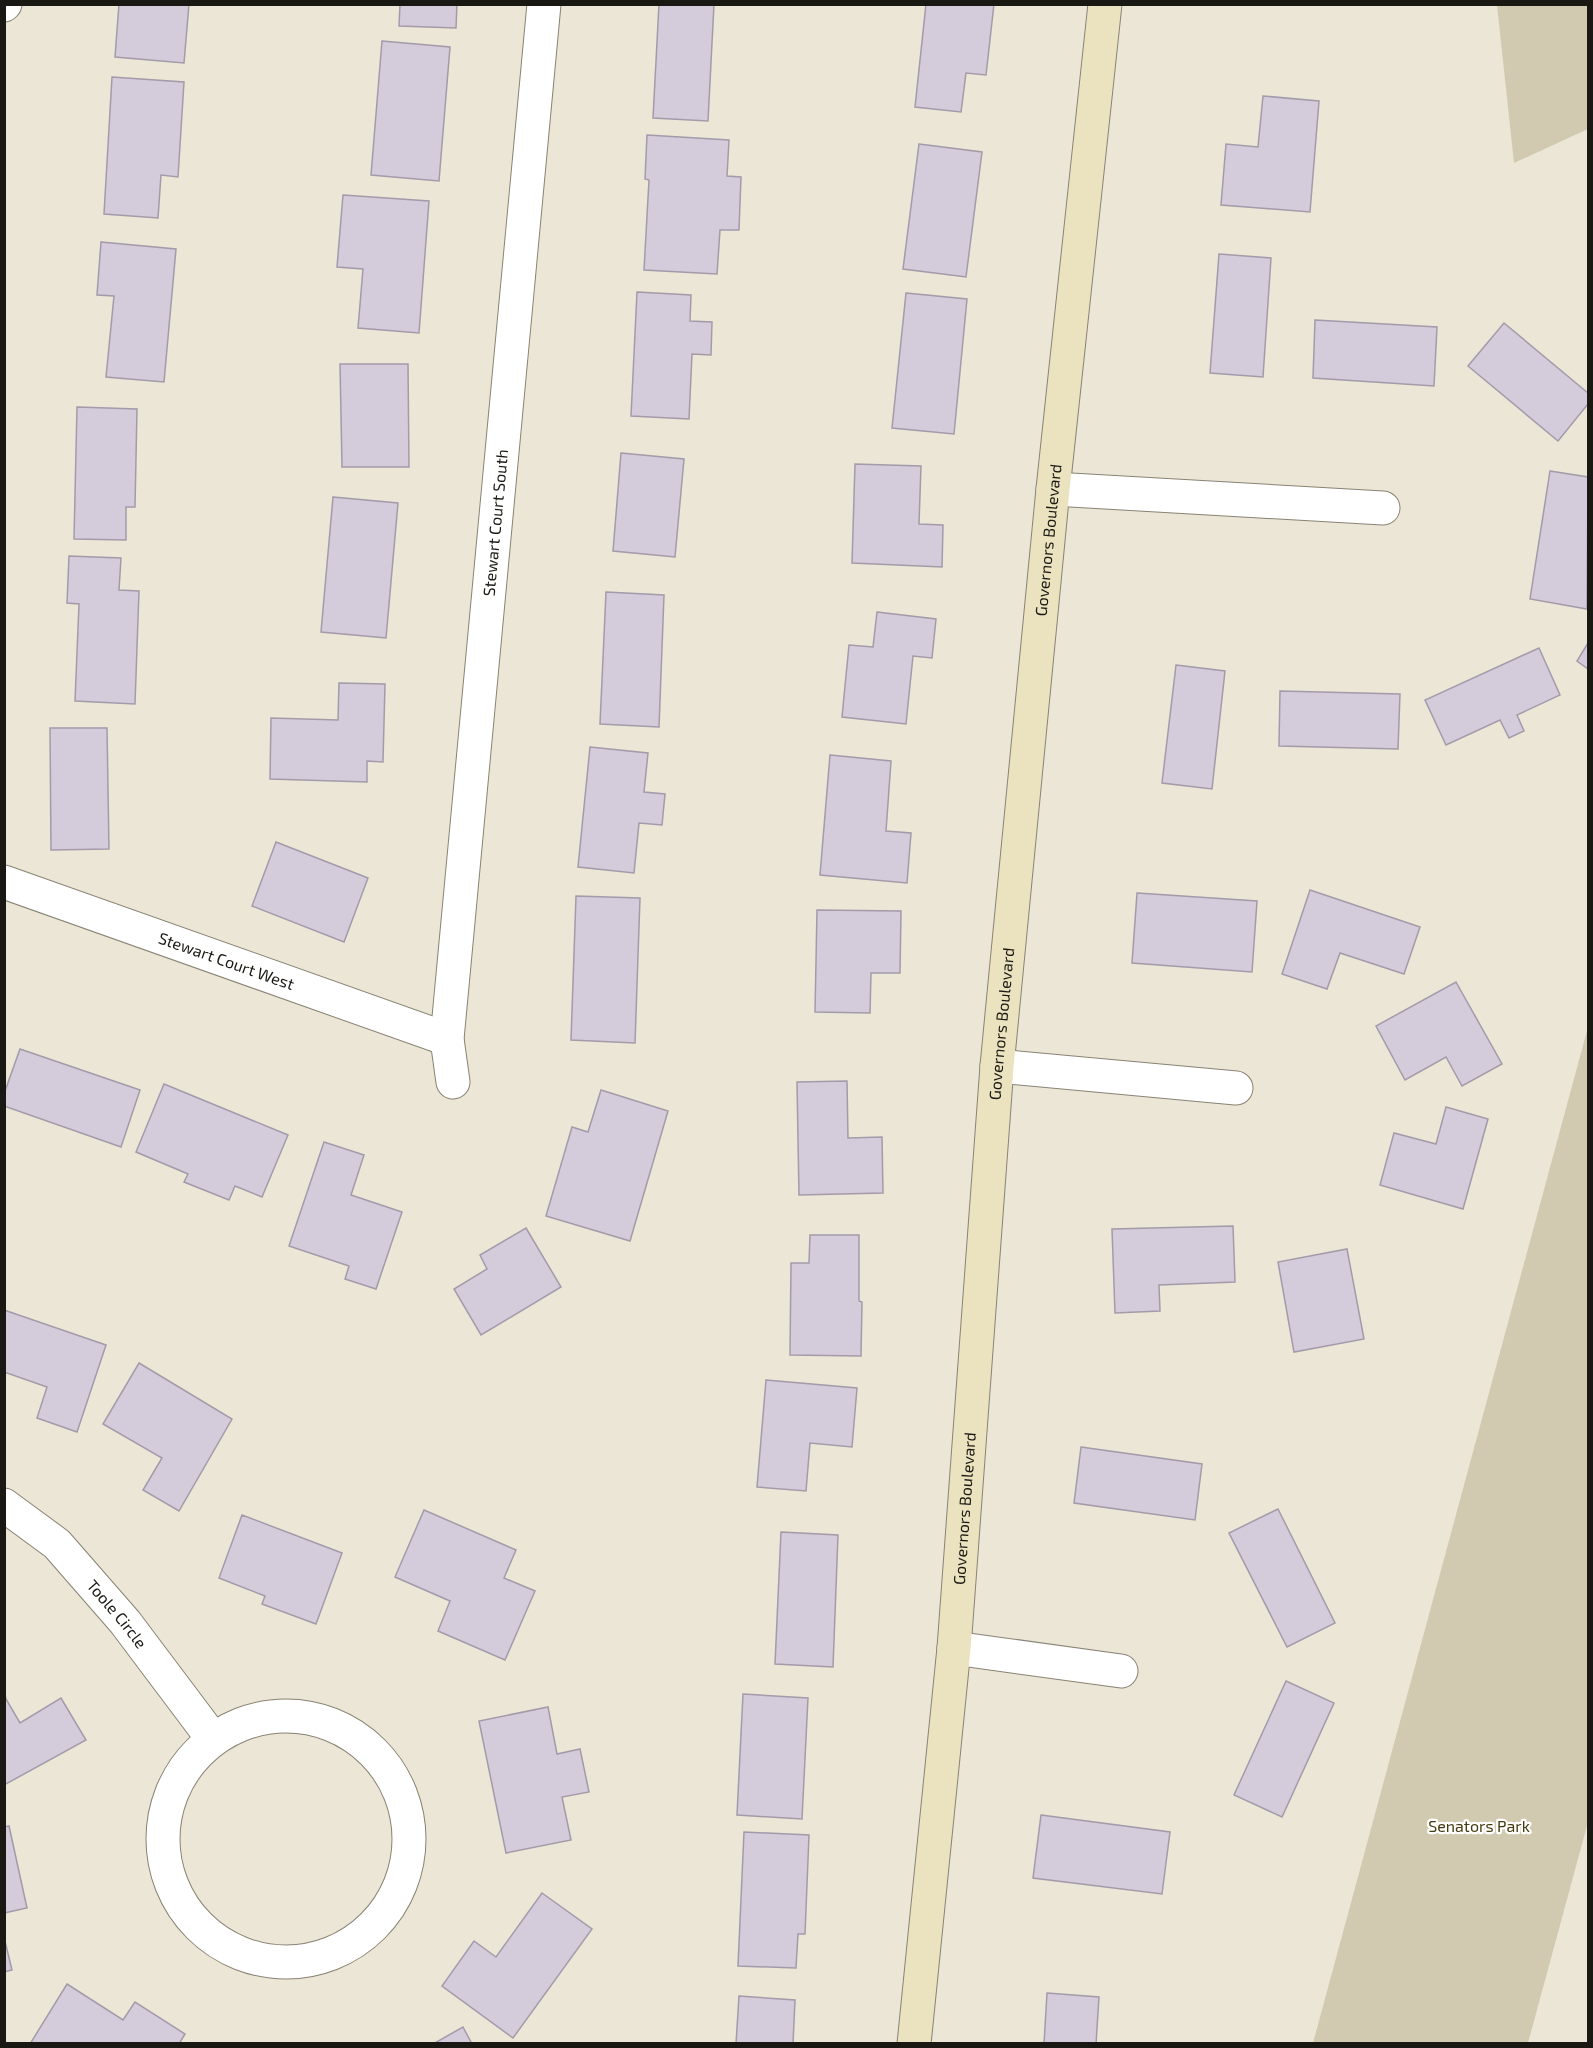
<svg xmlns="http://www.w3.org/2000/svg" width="1593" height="2048" font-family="'Exo 2',sans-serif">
  <rect width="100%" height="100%" fill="#ebe6d5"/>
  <g fill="#d2cab0">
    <polygon points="1497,5 1588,5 1588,129 1514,163"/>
    <polygon points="1588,1027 1588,1822 1528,2043 1313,2043"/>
  </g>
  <g fill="#d4cbdb" stroke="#a39baa" stroke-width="1.5">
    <polygon points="119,4 189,4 184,63 115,57"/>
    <polygon points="400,4 457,4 456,28 399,26"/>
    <polygon points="659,4 714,4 708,121 653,118"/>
    <polygon points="926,4 994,4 986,75 966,73 961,112 915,107"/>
    <polygon points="382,41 450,47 439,181 371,175"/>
    <polygon points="112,77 184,82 178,177 161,175 158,218 104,214"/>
    <polygon points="1263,96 1319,101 1310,212 1221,205 1226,144 1258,147"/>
    <polygon points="647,135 729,140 727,176 741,177 739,230 720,230 717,274 644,270 649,180 645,179"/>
    <polygon points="919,144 982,152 966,277 903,269"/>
    <polygon points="343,195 429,201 419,333 358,328 363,269 337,267"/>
    <polygon points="101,242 176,249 164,382 106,377 114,296 97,295"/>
    <polygon points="1219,254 1271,258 1263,377 1210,373"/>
    <polygon points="637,292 691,295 690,321 712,322 711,355 692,354 689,419 631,416"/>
    <polygon points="906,293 967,299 954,434 892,428"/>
    <polygon points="1315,320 1437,327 1434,386 1313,378"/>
    <polygon points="1504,323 1588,393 1588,404 1558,441 1468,366"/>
    <polygon points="340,364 408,364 409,467 342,467"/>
    <polygon points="77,407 137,409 135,507 126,507 126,540 74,539"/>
    <polygon points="621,453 684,459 675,557 613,551"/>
    <polygon points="855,464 921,466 919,524 943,525 942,567 852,563"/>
    <polygon points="1550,471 1588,477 1587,609 1530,599"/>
    <polygon points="333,497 398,503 386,638 321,632"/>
    <polygon points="69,556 121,558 119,590 139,591 135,704 75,701 79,604 67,603"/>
    <polygon points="606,592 664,595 659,727 600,724"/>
    <polygon points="877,612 936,619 932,658 913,656 906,724 842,717 849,645 873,647"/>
    <polygon points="1588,643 1588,669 1577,661"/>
    <polygon points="1539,648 1560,695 1517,715 1524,731 1509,738 1500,720 1446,745 1425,700"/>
    <polygon points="1176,665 1225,671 1212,789 1162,783"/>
    <polygon points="339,683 385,684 383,762 367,761 367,782 270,779 271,718 338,720"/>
    <polygon points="1280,691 1400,694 1398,749 1279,746"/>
    <polygon points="50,728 107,728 109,849 51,850"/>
    <polygon points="590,747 648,753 644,792 665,794 662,825 639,823 634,873 578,867"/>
    <polygon points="830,755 891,761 886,831 911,833 907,883 820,875"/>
    <polygon points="276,842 368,878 344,942 252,906"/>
    <polygon points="1310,890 1420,927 1404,974 1340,953 1327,989 1282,974"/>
    <polygon points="1137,893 1257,901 1252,972 1132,963"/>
    <polygon points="576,896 640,898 635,1043 571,1040"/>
    <polygon points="817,910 901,911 900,973 871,973 870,1013 815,1012"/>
    <polygon points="1456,982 1502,1064 1462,1086 1446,1057 1405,1080 1376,1026"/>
    <polygon points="20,1049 140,1090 121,1147 4,1106 4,1094"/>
    <polygon points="847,1081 848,1138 882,1137 883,1193 799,1195 797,1082"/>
    <polygon points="164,1084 288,1135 262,1197 235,1186 229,1200 184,1182 188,1174 136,1152"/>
    <polygon points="601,1090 668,1111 630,1241 546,1216 572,1127 588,1132"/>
    <polygon points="1446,1107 1488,1119 1463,1209 1380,1185 1394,1133 1436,1144"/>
    <polygon points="324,1142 364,1155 351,1195 402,1212 376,1289 345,1279 349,1266 289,1246"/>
    <polygon points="1233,1226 1235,1282 1159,1285 1160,1311 1115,1313 1112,1229"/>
    <polygon points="526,1228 561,1287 481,1335 454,1289 487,1269 480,1255"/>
    <polygon points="810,1235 859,1235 859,1301 862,1302 861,1356 790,1355 791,1263 809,1263"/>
    <polygon points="1347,1249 1364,1339 1294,1352 1278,1262"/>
    <polygon points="4,1310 106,1345 77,1432 37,1418 47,1387 4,1372"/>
    <polygon points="139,1363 232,1419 179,1511 143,1490 162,1458 103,1424"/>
    <polygon points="766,1380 857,1388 852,1447 810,1443 806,1491 757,1487"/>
    <polygon points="1081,1447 1202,1464 1195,1520 1074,1503"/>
    <polygon points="1278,1509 1335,1623 1287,1647 1229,1533"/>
    <polygon points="424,1510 516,1550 504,1578 535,1591 505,1660 438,1631 450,1601 395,1577"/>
    <polygon points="242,1515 342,1553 316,1624 262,1604 265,1596 219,1578"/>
    <polygon points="781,1532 838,1535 833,1667 775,1664"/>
    <polygon points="1286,1681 1334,1703 1282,1817 1234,1795"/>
    <polygon points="4,1691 6,1699 20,1723 61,1698 86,1740 4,1785"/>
    <polygon points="743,1694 808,1698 802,1819 737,1815"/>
    <polygon points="548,1707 557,1754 580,1749 589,1792 562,1797 571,1840 506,1853 479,1721"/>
    <polygon points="1041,1815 1170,1832 1162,1894 1033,1878"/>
    <polygon points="9,1826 27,1908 4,1913 4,1827"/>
    <polygon points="744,1832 809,1835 805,1934 798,1934 796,1968 738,1966"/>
    <polygon points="542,1893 592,1929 513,2038 442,1986 474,1941 496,1957"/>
    <polygon points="4,1937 12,1970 4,1972"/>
    <polygon points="67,1984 123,2020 135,2002 185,2034 179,2044 30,2044"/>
    <polygon points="1047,1993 1099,1997 1096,2044 1044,2044"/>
    <polygon points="739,1996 795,2000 793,2044 736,2044"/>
    <polygon points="463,2027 472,2044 433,2044"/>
  </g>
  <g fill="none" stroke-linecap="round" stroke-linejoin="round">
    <defs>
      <g id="minor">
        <polyline points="4,5 5,4"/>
        <polyline points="1053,489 1383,508"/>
        <path id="s1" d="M4 882 447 1039"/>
        <polyline points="997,1066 1236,1088"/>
        <path id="s2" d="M453 1082 447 1039 544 4"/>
        <path id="s3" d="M4 1505 57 1544 125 1622 213 1739"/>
        <polyline points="954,1648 1121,1671"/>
        <circle cx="286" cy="1839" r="123"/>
      </g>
      <g id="secondary">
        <path id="s4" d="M914 2044 954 1648 997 1066 1053 489 1105 4"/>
      </g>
    </defs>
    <use href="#minor" stroke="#888374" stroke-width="35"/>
    <use href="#secondary" stroke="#888374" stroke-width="35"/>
    <use href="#minor" stroke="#fff" stroke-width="33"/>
    <use href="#secondary" stroke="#ebe2c0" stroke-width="33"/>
  </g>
  <g text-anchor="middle" stroke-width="4.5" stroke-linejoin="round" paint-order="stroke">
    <g font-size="16" fill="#1a1812" stroke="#fff">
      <text dy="6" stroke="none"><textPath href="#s2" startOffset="562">Stewart Court South</textPath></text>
      <text dy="6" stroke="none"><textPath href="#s4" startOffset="1510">Governors Boulevard</textPath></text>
      <text dy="6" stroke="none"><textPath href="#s1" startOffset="236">Stewart Court West</textPath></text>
      <text dy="6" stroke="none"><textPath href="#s4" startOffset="1024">Governors Boulevard</textPath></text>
      <text dy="6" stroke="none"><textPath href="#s4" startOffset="538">Governors Boulevard</textPath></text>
      <text dy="6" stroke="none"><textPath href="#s3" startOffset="158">Toole Circle</textPath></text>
    </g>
    <g font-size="16" fill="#453a10" stroke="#fff">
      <text x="1479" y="1832">Senators Park</text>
    </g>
  </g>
  <rect width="1593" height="2048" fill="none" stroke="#1a1812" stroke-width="12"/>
</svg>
